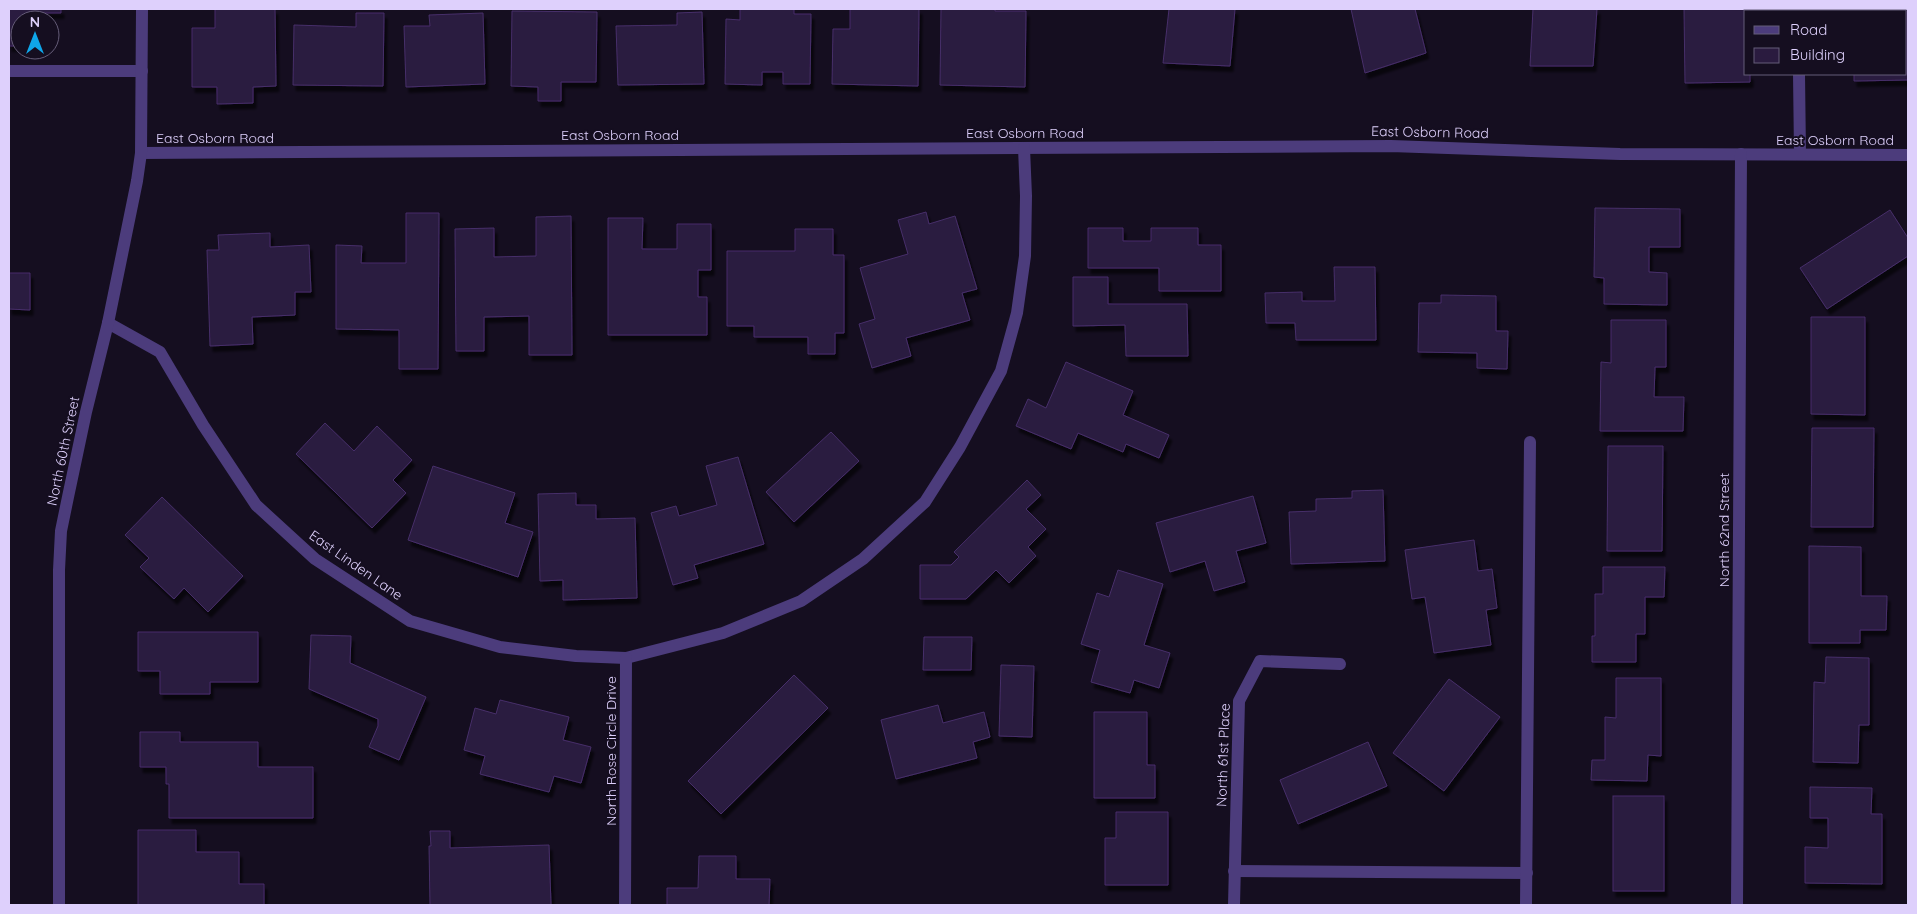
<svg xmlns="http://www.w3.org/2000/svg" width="1917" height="914" font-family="Quicksand,sans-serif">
  <defs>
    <filter id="shadow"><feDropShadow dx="3" dy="5.5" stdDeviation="1" flood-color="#0009"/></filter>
  </defs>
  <rect width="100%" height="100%" fill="#150e20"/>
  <g fill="#2a1b3f" stroke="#472f6a" filter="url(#shadow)">
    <polygon points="9,9 61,9 61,13 36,13 36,20 20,20 20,46 9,46"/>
    <polygon points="215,9 275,9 276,86 253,87 253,103 217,104 217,87 192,87 192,28 215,28"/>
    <polygon points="740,9 794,9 794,14 811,14 810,84 783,84 783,72 762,72 762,85 725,84 726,19 740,20"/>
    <polygon points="850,9 919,9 918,86 832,84 833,29 850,29"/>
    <polygon points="941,9 995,9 995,11 1026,11 1025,87 940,85"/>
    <polygon points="1169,9 1235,9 1230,66 1163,63"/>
    <polygon points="1351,9 1415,9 1426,53 1365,73"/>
    <polygon points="1533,9 1597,9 1593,66 1530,66"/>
    <polygon points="1684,9 1748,9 1748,11 1746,11 1746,74 1750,74 1750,82 1685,83"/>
    <polygon points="1852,9 1908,9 1908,80 1854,81 1854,74 1906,74 1906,11 1852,11"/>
    <polygon points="512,11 597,12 596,82 561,82 561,101 538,101 538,87 511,86"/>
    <polygon points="702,12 704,84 618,85 616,26 677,25 677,13"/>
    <polygon points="356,13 384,13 383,86 293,85 294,25 356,27"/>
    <polygon points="483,13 485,84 406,87 404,26 430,26 429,15"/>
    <polygon points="1595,208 1680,209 1680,247 1649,247 1649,272 1667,273 1667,305 1604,304 1604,278 1594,277"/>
    <polygon points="1890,210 1908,238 1908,256 1827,309 1800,268"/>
    <polygon points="926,212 929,224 955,216 977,289 962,293 970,320 906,338 911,356 872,368 859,324 875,319 860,268 908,254 898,220"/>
    <polygon points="406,213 439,213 438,369 399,369 399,330 336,329 336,245 362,246 361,263 406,263"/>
    <polygon points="571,216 572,355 529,355 529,316 484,317 484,351 456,351 455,229 494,228 494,257 536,256 536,217"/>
    <polygon points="608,218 643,218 642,249 677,249 677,224 711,224 711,270 698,270 698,297 707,297 707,335 608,335"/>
    <polygon points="1088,228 1123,228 1123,241 1151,241 1151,228 1198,228 1198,245 1221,245 1221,291 1159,291 1159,268 1088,268"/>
    <polygon points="795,229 833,229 833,255 844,255 844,333 835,333 835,354 808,354 808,337 754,337 754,326 727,326 727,251 795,251"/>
    <polygon points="270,233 270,247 309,245 311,292 295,292 295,315 252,317 253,344 210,346 207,250 219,250 218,235"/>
    <polygon points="1334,267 1375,267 1376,340 1296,340 1295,323 1266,323 1265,293 1302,292 1302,301 1335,301"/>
    <polygon points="9,273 30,273 30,310 9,309"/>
    <polygon points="1073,277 1108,277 1108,304 1187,304 1188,356 1126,356 1125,325 1073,326"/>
    <polygon points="1441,295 1496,296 1496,331 1508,331 1507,369 1477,368 1477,353 1418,352 1419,303 1441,303"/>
    <polygon points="1811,317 1865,317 1865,415 1811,414"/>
    <polygon points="1611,320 1666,320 1666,367 1655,367 1654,397 1684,397 1683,431 1600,431 1601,362 1611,363"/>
    <polygon points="1066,362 1133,391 1123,415 1169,435 1159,458 1126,444 1123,452 1078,433 1071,449 1016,426 1028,399 1046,408"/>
    <polygon points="325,423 354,451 377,426 412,460 393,480 406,493 372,528 296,454"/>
    <polygon points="1812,428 1874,428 1873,527 1811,527"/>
    <polygon points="831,432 859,461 794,522 766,492"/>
    <polygon points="1608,446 1663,446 1662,551 1607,551"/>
    <polygon points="738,457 764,544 694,565 698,578 673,585 651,513 676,506 679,516 717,505 706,466"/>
    <polygon points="433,466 515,493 505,523 533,532 518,577 408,540"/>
    <polygon points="1027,480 1041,495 1026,509 1046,529 1028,547 1036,556 1009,583 996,570 966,599 920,599 920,565 951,565 959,557 954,552"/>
    <polygon points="1383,490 1385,561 1291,564 1289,512 1316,511 1316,499 1352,498 1352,491"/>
    <polygon points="576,493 576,505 596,505 596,519 635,518 637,598 563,600 563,580 540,581 538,494"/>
    <polygon points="1253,496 1266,543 1236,551 1245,582 1214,591 1205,561 1170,572 1156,523"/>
    <polygon points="162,497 243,576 208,612 184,588 174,599 140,567 149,558 125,535"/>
    <polygon points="1474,540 1478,571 1492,569 1497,608 1486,610 1491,645 1434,653 1425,597 1412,599 1405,550"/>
    <polygon points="1809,546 1861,547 1861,596 1887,596 1886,630 1860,630 1860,643 1809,643"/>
    <polygon points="1603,567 1665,567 1664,597 1645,597 1645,634 1636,634 1636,662 1592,662 1592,636 1595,636 1595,594 1603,594"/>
    <polygon points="1118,570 1163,584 1144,645 1170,653 1159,688 1134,680 1130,693 1091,682 1100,650 1081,644 1097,593 1109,597"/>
    <polygon points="138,632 258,632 258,682 210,682 210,694 160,694 160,671 138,671"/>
    <polygon points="311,635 351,636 350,663 426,697 399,760 369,747 378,726 378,719 309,689"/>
    <polygon points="924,637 972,637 971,670 923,670"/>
    <polygon points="1826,657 1869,658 1869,725 1859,725 1858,763 1813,762 1814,682 1825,683"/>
    <polygon points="1001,665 1034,666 1032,737 999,736"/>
    <polygon points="794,675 828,708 721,814 688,781"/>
    <polygon points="1616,678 1661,678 1661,756 1648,755 1647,781 1591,780 1592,760 1605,760 1605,717 1616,718"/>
    <polygon points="1449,679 1500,717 1444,791 1393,753"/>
    <polygon points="500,700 569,717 563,740 591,747 581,783 554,776 549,792 480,774 485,756 464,750 475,708 496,714"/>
    <polygon points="938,705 943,723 984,712 990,737 973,742 977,758 896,779 881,720"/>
    <polygon points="1094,712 1147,712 1147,765 1155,765 1155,798 1094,798"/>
    <polygon points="140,732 180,732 180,742 258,742 258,767 313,767 313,818 169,818 169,784 166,784 166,767 140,767"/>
    <polygon points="1368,742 1387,786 1298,824 1280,780"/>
    <polygon points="1810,787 1872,788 1871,814 1882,814 1882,884 1805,883 1805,847 1828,848 1828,818 1810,818"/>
    <rect x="1613" y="796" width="51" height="95"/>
    <polygon points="1116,812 1168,812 1168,885 1105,885 1105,838 1116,838"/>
    <polygon points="138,830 196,830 196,852 239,852 239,884 264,884 264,905 138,905"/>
    <polygon points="430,831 450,831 450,848 549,845 551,905 430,905 429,846 431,846"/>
    <polygon points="699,856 736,856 736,879 770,879 769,905 667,905 667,888 698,888"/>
  </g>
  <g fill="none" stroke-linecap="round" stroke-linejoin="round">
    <g stroke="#4c3c7c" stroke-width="12">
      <polyline points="1799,11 1799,9"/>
      <polyline points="9,71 142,71"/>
      <polyline points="1799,74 1800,154"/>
      <polyline points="141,153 1391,146 1620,154 1908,155"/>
      <polyline points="108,323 160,352 203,425 256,505 315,559 410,621 500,647 576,656 626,658 723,633 801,601 863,559 925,502 960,447 1001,371 1017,313 1025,256 1026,196 1024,148"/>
      <polyline points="1234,871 1527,873"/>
      <polyline points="59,905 59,570 61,531 68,497 86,412 108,323 137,181 141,153 142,9"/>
      <polyline points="625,905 626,658"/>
      <polyline points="1234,905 1239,701 1260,661 1340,664"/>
      <polyline points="1526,905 1530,442"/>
      <polyline points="1737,905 1741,154"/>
    </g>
  </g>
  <g text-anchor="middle" stroke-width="4" stroke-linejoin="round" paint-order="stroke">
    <g font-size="14" fill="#ded0fc" stroke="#150e20">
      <text transform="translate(1430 132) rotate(1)" y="5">East Osborn Road</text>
      <text x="1025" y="138">East Osborn Road</text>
      <text x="620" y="140">East Osborn Road</text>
      <text x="215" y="143">East Osborn Road</text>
      <text x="1835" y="145">East Osborn Road</text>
      <text transform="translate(63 451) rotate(-78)" y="5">North 60th Street</text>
      <text transform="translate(1724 530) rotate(-90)" y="5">North 62nd Street</text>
      <text transform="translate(356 565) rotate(35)" y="5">East Linden Lane</text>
      <text transform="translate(611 751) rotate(-90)" y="5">North Rose Circle Drive</text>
      <text transform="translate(1223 755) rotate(-88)" y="5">North 61st Place</text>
    </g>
  </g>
  <rect width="1917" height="914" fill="none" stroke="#ded0fc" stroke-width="20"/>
  <rect x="1744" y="10" width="162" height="65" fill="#150e20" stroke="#655c78"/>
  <rect x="1754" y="26" width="25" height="8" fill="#4c3c7c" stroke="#655c78"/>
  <text x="1790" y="35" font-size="15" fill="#ded0fc">Road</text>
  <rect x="1754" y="48" width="25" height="15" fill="#2a1b3f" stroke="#655c78"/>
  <text x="1790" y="60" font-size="15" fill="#ded0fc">Building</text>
  <g transform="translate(35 35)"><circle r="24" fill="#150e20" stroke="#655c78"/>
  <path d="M0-4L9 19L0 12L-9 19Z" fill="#0fa6e9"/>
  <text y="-8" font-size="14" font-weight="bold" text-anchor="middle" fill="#ded0fc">N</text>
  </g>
</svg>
